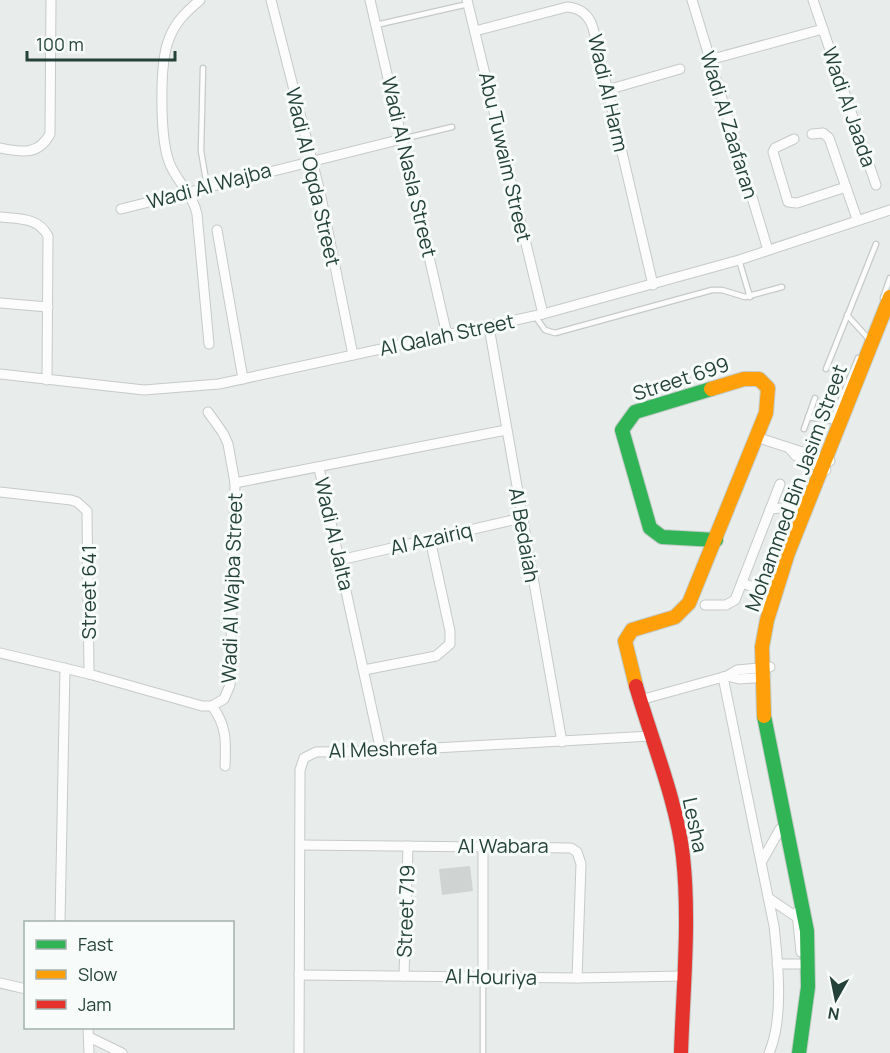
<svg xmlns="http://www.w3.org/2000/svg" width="890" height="1053" font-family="Manrope,sans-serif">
  <rect width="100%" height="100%" fill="#e8edeb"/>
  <polygon fill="#cfd4d2" points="470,866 473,891 442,895 439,869"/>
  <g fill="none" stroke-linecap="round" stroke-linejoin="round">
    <defs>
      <g id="lane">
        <polyline points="376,25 468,4"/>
        <polyline points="203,68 201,151 207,186"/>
        <polyline points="402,139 452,127"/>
        <polyline points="739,260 750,297"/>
        <polyline points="883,298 890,278"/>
        <polyline points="847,315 867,337"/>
        <polyline points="535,316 545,330 555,333 712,290 722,290 745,297 782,287"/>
        <polyline points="826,369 876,244"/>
        <polyline points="808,417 832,421"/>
        <polyline points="832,421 858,358"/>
        <polyline points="804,429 815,398"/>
        <polyline points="483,977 483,1053"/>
      </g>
      <g id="street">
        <path d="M200 0C187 11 175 22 169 39 159 63 160 137 169 162 176 181 193 194 197 214L209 344"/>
        <polyline points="271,0 320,192 353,355"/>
        <polyline points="370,0 447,335"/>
        <polyline points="467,0 543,314"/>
        <polyline points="692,0 768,250"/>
        <polyline points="813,0 876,185"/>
        <path d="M475 31 567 7C580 8 589 15 593 28L653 285"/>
        <polyline points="709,60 823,29"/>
        <polyline points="607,90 680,69"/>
        <polyline points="812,134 823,133 829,138 857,219"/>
        <polyline points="794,139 775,148 773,152 788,202 797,203 846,187"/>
        <path d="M0 148C21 152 38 156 50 134L51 0"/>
        <polyline points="121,209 402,139"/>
        <path d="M0 217C18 219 38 217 48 236L47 380"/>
        <polyline points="217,230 243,379"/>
        <polyline points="0,303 48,307"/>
        <polyline points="489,327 562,742"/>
        <polyline points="0,374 144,390 219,384 543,314 739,260 890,210"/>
        <polyline points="756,437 830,461"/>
        <polyline points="790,449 796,456 826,470"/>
        <polyline points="319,468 381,751"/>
        <polyline points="235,483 506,430"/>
        <polyline points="0,492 71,500 77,502 87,511 89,674"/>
        <polyline points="770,509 801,506"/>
        <polyline points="340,560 521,518"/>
        <polyline points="742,583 768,592"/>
        <polyline points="705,605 726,605 735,600 780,484"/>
        <polyline points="764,608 783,549"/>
        <polyline points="0,653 89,674 202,706 212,706 224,699 230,685 235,483 228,444 223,433 208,412"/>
        <polyline points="364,670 436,656 450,644 450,631 430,539"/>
        <polyline points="727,676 739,679 766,677"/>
        <path d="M723 677 774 926C778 962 784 1019 769 1053"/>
        <polyline points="640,700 727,676 737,670 770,667"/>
        <path d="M212 706C227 726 226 742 225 766"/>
        <polyline points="300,845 571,848 577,852 581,864 577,978"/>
        <polyline points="762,861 780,829"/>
        <polyline points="770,899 798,918"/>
        <polyline points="797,912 801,952"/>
        <polyline points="60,922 65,668"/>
        <polyline points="777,964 802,964"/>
        <polyline points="299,975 577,978 683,976"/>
        <polyline points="404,976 408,846"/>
        <polyline points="483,977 483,846"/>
        <polyline points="0,983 26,989"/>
        <polyline points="88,1028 89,1053"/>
        <polyline points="89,1037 122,1053"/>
        <polyline points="299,1053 300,770 304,758 316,752 381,751 651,736"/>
      </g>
      <g id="fast">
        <polyline points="711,389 635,412 622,430 650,528 662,537 716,540"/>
        <polyline points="764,716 807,931 808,987 799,1053"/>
      </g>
      <g id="slow">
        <polyline points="636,686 625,641 632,630 675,617 689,603 766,413 768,388 759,379 744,379 711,389"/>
        <polyline points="764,716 762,647 767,620 788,553 890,297"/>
      </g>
      <path id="jam" d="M636 686C651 738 678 805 683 857 690 921 683 989 681 1053"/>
    </defs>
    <use href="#lane" stroke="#c5cac8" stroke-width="7"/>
    <use href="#street" stroke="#c5cac8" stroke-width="11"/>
    <use href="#fast" stroke="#c3cbc8" stroke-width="16"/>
    <use href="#slow" stroke="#c3cbc8" stroke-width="16"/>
    <use href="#jam" stroke="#c3cbc8" stroke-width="16"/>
    <use href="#lane" stroke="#fcfcfc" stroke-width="4.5"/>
    <use href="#street" stroke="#fcfcfc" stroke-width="9"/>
    <use href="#fast" stroke="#30b455" stroke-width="14"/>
    <use href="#slow" stroke="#ff9f0a" stroke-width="14"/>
    <use href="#jam" stroke="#e5322d" stroke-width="14"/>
  </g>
  <g text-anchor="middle" stroke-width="6" stroke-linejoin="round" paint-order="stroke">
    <g font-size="20" fill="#24423a" stroke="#f7fbf9">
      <text transform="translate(608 93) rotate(77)" y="7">Wadi Al Harm</text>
      <text transform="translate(849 107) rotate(71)" y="7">Wadi Al Jaada</text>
      <text transform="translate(729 125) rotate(73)" y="7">Wadi Al Zaafaran</text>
      <text transform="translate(505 157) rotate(77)" y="7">Abu Tuwaim Street</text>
      <text transform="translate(409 167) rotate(77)" y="7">Wadi Al Nasla Street</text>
      <text transform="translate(313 177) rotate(77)" y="7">Wadi Al Oqda Street</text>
      <text transform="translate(209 186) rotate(-15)" y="7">Wadi Al Wajba</text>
      <text transform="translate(447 335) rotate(-12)" y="7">Al Qalah Street</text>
      <text transform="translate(681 379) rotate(-18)" y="7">Street 699</text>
      <text transform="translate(796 488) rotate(-70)" y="7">Mohammed Bin Jasim Street</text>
      <text transform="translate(334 534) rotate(77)" y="7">Wadi Al Jalta</text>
      <text transform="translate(524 535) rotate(80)" y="7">Al Bedaiah</text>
      <text transform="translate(431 539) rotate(-13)" y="7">Al Azairiq</text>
      <text transform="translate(232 588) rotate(-88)" y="7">Wadi Al Wajba Street</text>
      <text transform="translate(89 592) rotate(-90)" y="7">Street 641</text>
      <text transform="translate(383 749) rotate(-2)" y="7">Al Meshrefa</text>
      <text transform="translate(695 825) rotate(78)" y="7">Lesha</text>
      <text x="503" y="853">Al Wabara</text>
      <text transform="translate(406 911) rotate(-88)" y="7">Street 719</text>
      <text transform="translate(491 977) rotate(1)" y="7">Al Houriya</text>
    </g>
  </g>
  <rect x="24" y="921" width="210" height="108" fill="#f7fbf9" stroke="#a3b1ad" stroke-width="1.5"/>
  <rect x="36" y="940" width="30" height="9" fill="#30b455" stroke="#a3b1ad" stroke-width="1.5"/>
  <text x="78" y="951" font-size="18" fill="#24423a">Fast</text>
  <rect x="36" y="970" width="30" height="9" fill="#ff9f0a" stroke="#a3b1ad" stroke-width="1.5"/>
  <text x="78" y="981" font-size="18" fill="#24423a">Slow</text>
  <rect x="36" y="1000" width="30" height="9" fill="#e5322d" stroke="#a3b1ad" stroke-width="1.5"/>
  <text x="78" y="1011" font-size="18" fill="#24423a">Jam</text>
  <g transform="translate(836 999) rotate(189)" stroke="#f7fbf9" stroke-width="4.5" paint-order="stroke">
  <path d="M0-4.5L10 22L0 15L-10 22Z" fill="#24423a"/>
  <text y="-9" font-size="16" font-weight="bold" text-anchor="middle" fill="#24423a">N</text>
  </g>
  <path d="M27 51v9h148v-9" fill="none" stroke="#24423a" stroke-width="3"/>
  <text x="36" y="51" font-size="18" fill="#24423a" stroke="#f7fbf9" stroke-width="4.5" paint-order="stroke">100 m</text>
</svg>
